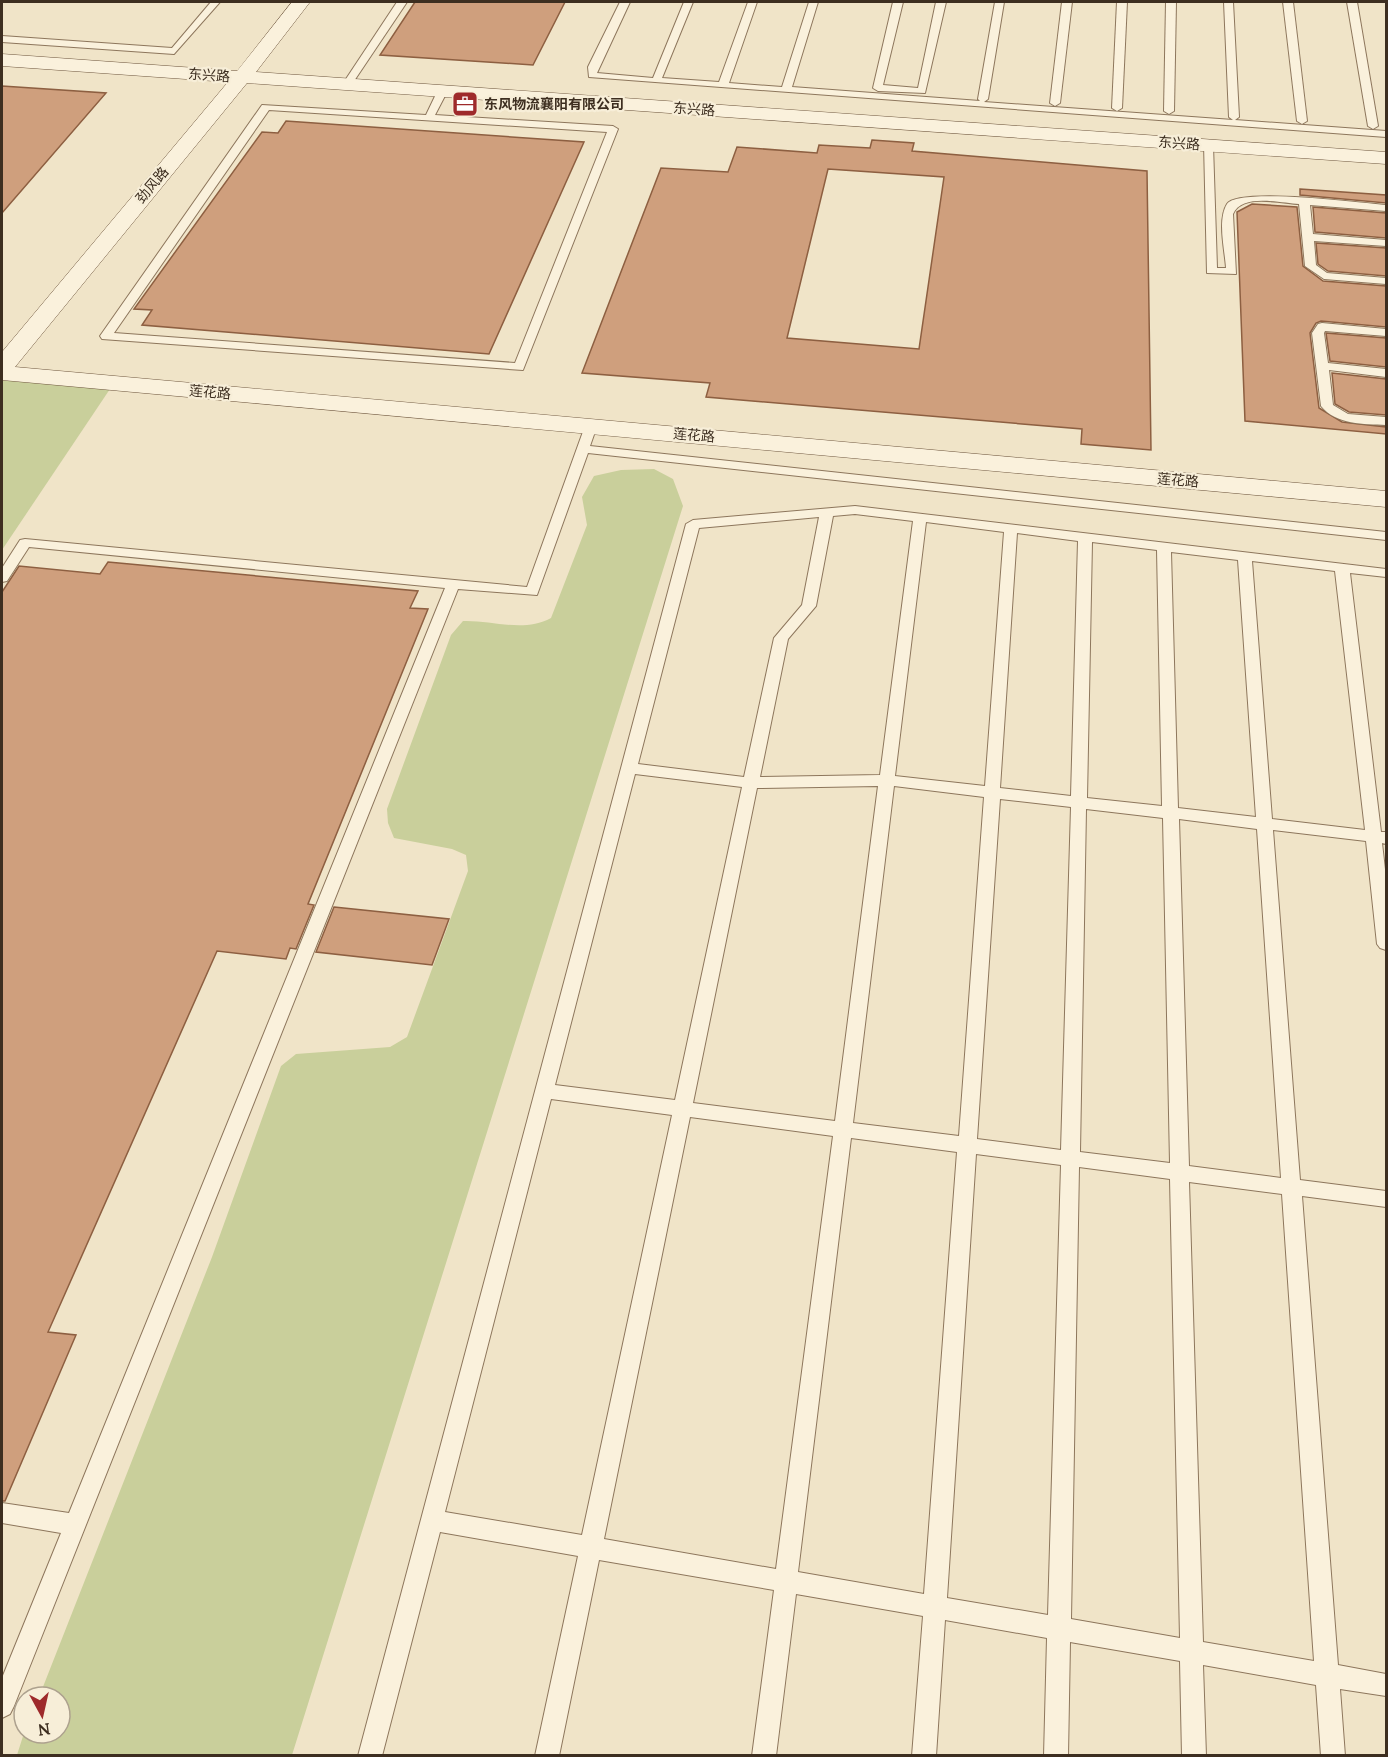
<svg xmlns="http://www.w3.org/2000/svg" width="1388" height="1757" font-family="Lora,'Noto Sans SC',serif">
  <rect width="100%" height="100%" fill="#f0e4c8"/>
  <g fill="#c9cf9b">
    <polygon points="2,373 114,383 2,550"/>
    <path d="M654 469 673 479 683 506 292 1755H17L24 1733H60V1697H39L212 1257 281 1066 296 1054 390 1047 407 1037 468 871 466 855 452 849 394 838 388 823 387 809 451 635 463 621C493 620 523 633 551 618L587 525 582 497 594 476 621 470Z"/>
  </g>
  <g fill="#cf9f7d" stroke="#8d5f41" stroke-width="1.5" fill-rule="evenodd">
    <polygon points="415,2 565,2 533,65 380,55"/>
    <polygon points="2,86 106,93 2,213"/>
    <polygon points="286,121 584,142 489,354 142,325 152,310 134,309 262,132 278,133"/>
    <path d="M872 140 914 143 912 151 1147 171 1151 450 1081 444 1082 429 706 397 710 383 582 373 661 168 728 172 737 147 817 153 819 145 870 148ZM828 169 944 177 919 349 787 338Z"/>
    <polygon points="1300,189 1386,195 1386,203 1300,195"/>
    <polygon points="1252,204 1297,207 1303,266 1323,281 1386,286 1386,327 1321,321 1316,323 1310,333 1319,408 1342,422 1386,427 1386,434 1245,421 1237,212"/>
    <polygon points="1313,207 1386,213 1386,238 1315,232"/>
    <polygon points="1316,243 1386,248 1386,276 1328,271 1318,264"/>
    <polygon points="1326,333 1386,338 1386,367 1330,361"/>
    <polygon points="1332,373 1386,379 1386,415 1349,412 1335,404"/>
    <polygon points="108,562 418,591 410,608 428,609 308,904 314,905 296,949 290,948 286,959 217,951 48,1332 76,1335 5,1501 2,1501 2,592 19,566 100,574"/>
    <polygon points="334,907 449,919 432,965 316,952"/>
  </g>
  <g fill="none" stroke-linecap="round" stroke-linejoin="round">
    <defs>
      <g id="lane">
        <polygon points="211,2 220,2 174,54 2,42 2,36 172,48"/>
        <polygon points="397,2 407,2 350,87 344,87 342,85"/>
        <polygon points="620,2 630,2 597,73 653,78 684,2 693,2 662,78 719,82 748,2 757,2 729,83 782,87 809,2 818,2 792,87 980,101 978,99 995,2 1004,2 988,99 984,102 1233,120 1229,117 1224,2 1233,2 1239,117 1235,120 1386,131 1386,137 589,77 588,67"/>
        <polygon points="893,2 903,2 883,85 918,88 936,2 946,2 925,93 878,91 873,88"/>
        <polygon points="1062,2 1072,2 1060,103 1055,106 1050,103"/>
        <polygon points="1117,2 1127,2 1122,108 1117,111 1112,108"/>
        <polygon points="1166,2 1176,2 1174,111 1169,114 1164,111"/>
        <polygon points="1283,2 1293,2 1307,121 1302,124 1297,121"/>
        <polygon points="1347,2 1357,2 1378,126 1373,129 1368,126"/>
        <path d="M442 89 447 92 435 115 613 126 618 129 523 370 102 339 100 336 262 105 426 115 437 92ZM269 110 607 132 515 363 114 333Z"/>
        <path d="M1204 143 1213 145 1217 268H1226C1225 251 1217 220 1227 204 1238 187 1362 203 1386 205V211L1310 205 1313 234 1386 240V246L1314 241 1316 265 1327 273 1386 278V284L1324 279 1305 266 1299 204C1280 203 1242 193 1233 214L1236 274 1207 273Z"/>
        <path d="M1322 323 1386 329V336L1325 331 1324 333 1328 363 1386 369V377L1329 370 1333 405 1348 414 1386 417V425C1364 424 1336 425 1321 406L1312 333 1318 324Z"/>
        <polygon points="591,422 597,426 590,446 1386,532 1386,540 588,453 537,595 458,589 14,1706 10,1714 2,1718 2,1678 61,1533 2,1523 2,1503 69,1513 445,588 29,547 7,581 2,582 2,568 20,540 25,539 527,587 585,426"/>
        <path d="M855 506 1386 569V577L1350 573 1381 832H1386V844L1382 843 1386 878V950L1380 948 1377 944 1366 841 1273 830 1300 1180 1386 1191V1207L1302 1196 1338 1665 1386 1674V1696L1340 1689 1345 1756H1321L1316 1685 1203 1665 1206 1756H1182L1180 1661 1070 1642 1068 1756H1044L1047 1638 945 1620 936 1756H912L923 1616 796 1594 776 1756H752L774 1590 599 1560 559 1756H535L578 1556 440 1532 382 1756H358L686 524 693 520ZM855 514 913 521 880 775 760 777 788 639 816 606 833 516ZM819 517 802 605 774 638 744 777 638 764 699 528ZM926 522 1004 532 985 786 895 776ZM1017 533 1078 541 1071 796 1000 788ZM1092 542 1157 550 1162 806 1087 798ZM1171 552 1238 560 1256 817 1178 808ZM1252 561 1335 571 1365 830 1272 819ZM635 774 742 787 675 1100 555 1085ZM878 786 835 1121 693 1103 757 788ZM894 786 984 797 959 1136 853 1123ZM1000 799 1071 807 1061 1150 977 1139ZM1086 809 1163 818 1170 1163 1080 1152ZM1179 819 1257 829 1281 1178 1189 1166ZM551 1099 672 1115 582 1535 445 1512ZM690 1117 833 1136 776 1569 604 1539ZM851 1138 957 1152 924 1594 798 1572ZM976 1154 1061 1165 1048 1615 947 1598ZM1079 1167 1170 1179 1180 1638 1071 1619ZM1189 1182 1282 1194 1314 1661 1203 1642Z"/>
      </g>
      <polygon id="secondary" points="292,2 310,2 256,72 1386,152 1386,164 247,83 15,367 1386,491 1386,507 2,380 2,352 228,82 2,66 2,54 237,71"/>
    </defs>
    <use href="#lane" stroke="#8d765c" stroke-width="2"/>
    <use href="#secondary" stroke="#6f573f" stroke-width="1"/>
    <use href="#lane" fill="#faf1dc" fill-rule="evenodd"/>
    <use href="#secondary" fill="#faf1dc" fill-rule="evenodd"/>
  </g>
  <defs>
    <symbol id="office-square" viewBox="-11 -11 22 22"><rect x="-9" y="-9" width="18" height="18" rx="4" fill="#9e2a2b" stroke="#f7eed8"/><path d="M-6-3h4V-5.5h4V-3h4V5H-6ZM-1-4.5V-3h2v-1.5ZM-6 0V1H6V0Z" fill="#fff"/></symbol>
  </defs>
  <g fill-rule="evenodd">
    <use href="#office-square" x="450" y="89" width="30" height="30"/>
  </g>
  <g text-anchor="middle" stroke-width="4.5" stroke-linejoin="round" paint-order="stroke">
    <g font-size="14" fill="#3d2e20" stroke="#f7eed8">
      <text transform="translate(209 75) rotate(4)" y="5">东兴路</text>
      <text transform="translate(694 109) rotate(4)" y="5">东兴路</text>
      <text transform="translate(1179 143) rotate(4)" y="5">东兴路</text>
      <text transform="translate(152 185) rotate(-50)" y="5">劲风路</text>
      <text transform="translate(210 392) rotate(5)" y="5">莲花路</text>
      <text transform="translate(694 435) rotate(5)" y="5">莲花路</text>
      <text transform="translate(1178 480) rotate(5)" y="5">莲花路</text>
    </g>
    <g font-size="14" font-weight="bold" fill="#3d2e20" stroke="#f7eed8" text-anchor="start">
      <text x="484" y="109">东风物流襄阳有限公司</text>
    </g>
  </g>
  <rect width="1388" height="1757" fill="none" stroke="#3d2e20" stroke-width="6"/>
  <g transform="translate(42 1715) rotate(172)"><circle r="28" fill="#f7eed8" stroke="#ada18e" stroke-width="1.5"/>
  <path d="M0-4.5L10 22L0 15L-10 22Z" fill="#9e2a2b"/>
  <text y="-9" font-size="16" font-weight="bold" text-anchor="middle" fill="#3d2e20">N</text>
  </g>
</svg>
